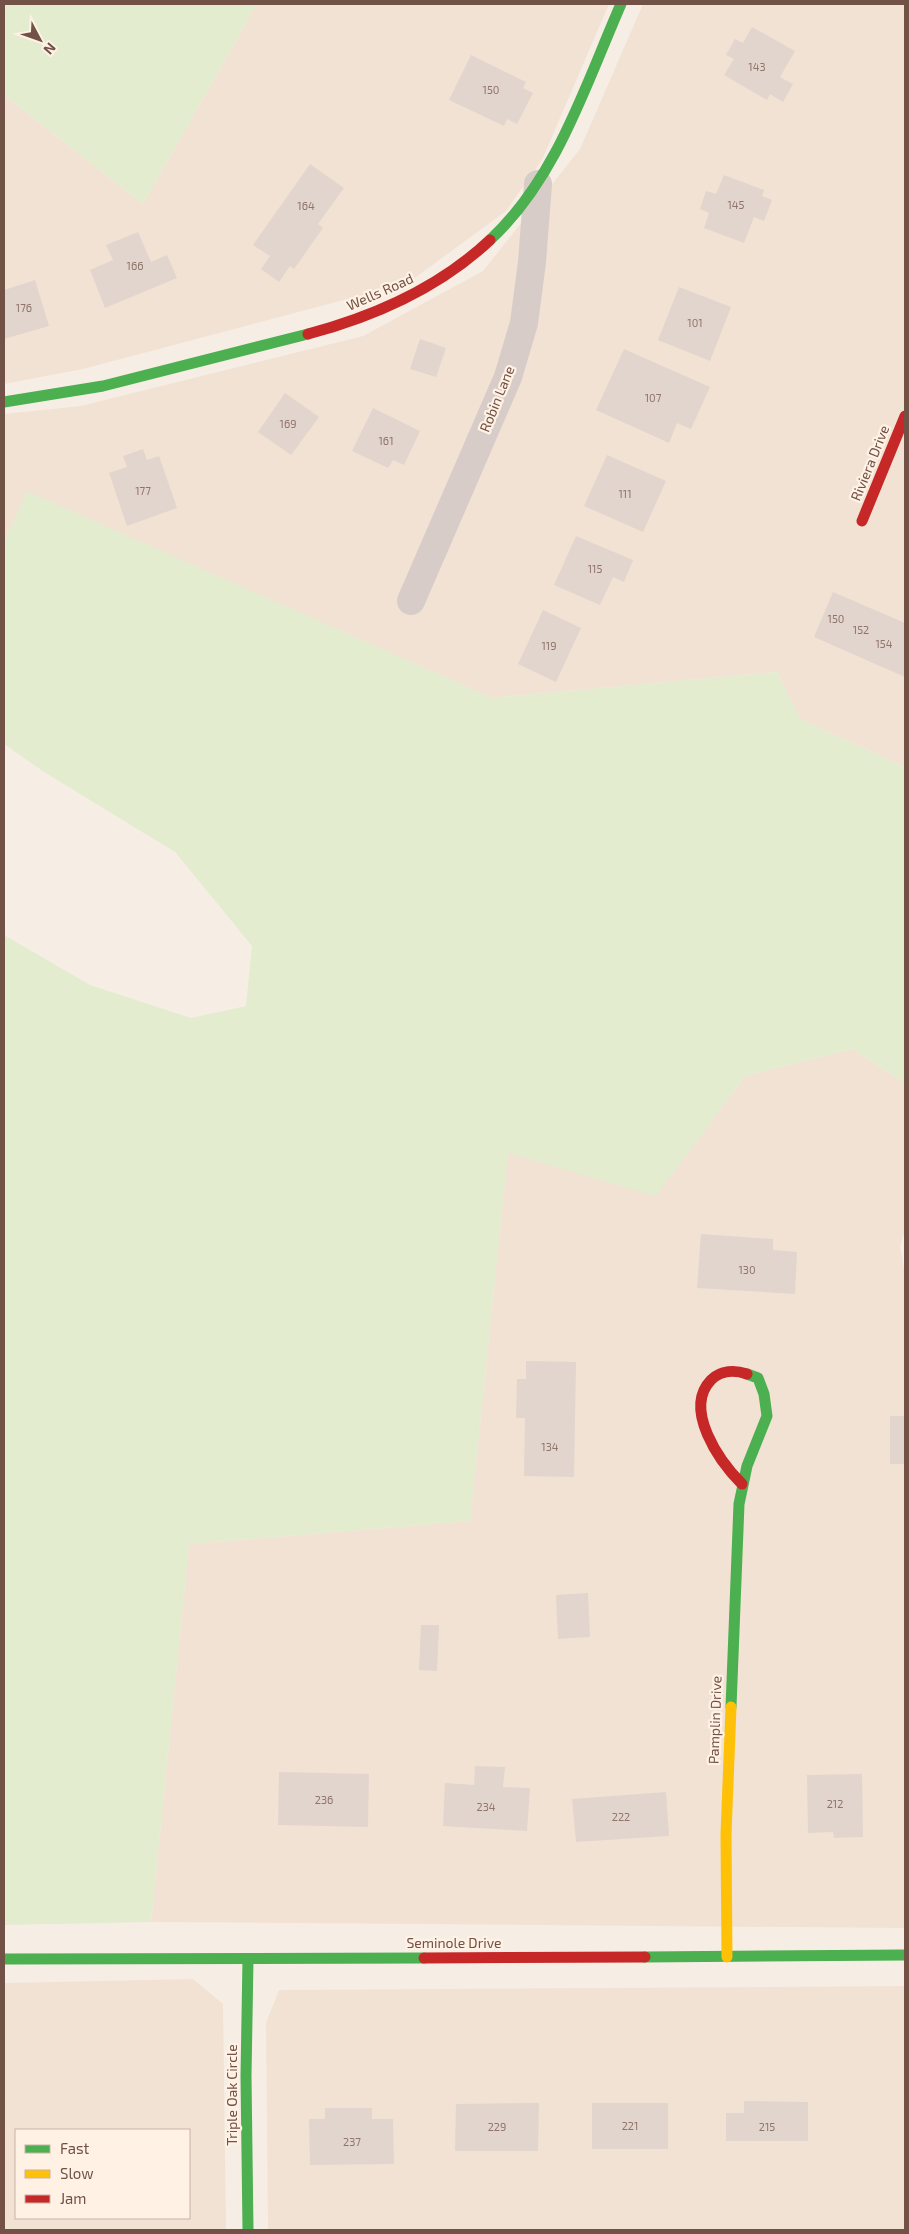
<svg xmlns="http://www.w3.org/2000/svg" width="909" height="2234" font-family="'Exo 2',sans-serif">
  <rect width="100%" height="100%" fill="#f6eee5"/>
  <g fill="#f2e2d4" fill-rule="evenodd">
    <polygon points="257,4 609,4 542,160 506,211 408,283 83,369 4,384 4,95 143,204"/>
    <polygon points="643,4 905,4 905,767 800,719 777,672 492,698 27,492 4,543 4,414 81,406 363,336 483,271 580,149"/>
    <polygon points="853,1049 905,1083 905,1231 900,1246 905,1275 905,1928 151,1922 189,1544 470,1521 508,1152 656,1195 745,1076"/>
    <path d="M193 1979 223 2004 226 2230H4V1983ZM189 2130V2218H16V2130Z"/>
    <polygon points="905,1986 905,2230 268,2230 266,2023 279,1990"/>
  </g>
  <g fill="#e3eccf">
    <polygon points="4,4 257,4 143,204 4,95"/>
    <polygon points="27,491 492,698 777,672 800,719 905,767 905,1083 853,1049 745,1076 656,1196 508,1153 470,1521 189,1544 151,1922 4,1925 4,935 90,985 191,1018 246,1006 252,946 175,852 44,772 4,744 4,543"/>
  </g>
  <g fill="#e2d5cd">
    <polygon points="752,27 795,51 780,77 793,84 783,102 770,94 767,100 724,75 734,59 726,55 735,39 743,43"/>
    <polygon points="471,55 526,82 523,88 533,93 517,124 507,119 504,126 449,100"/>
    <polygon points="310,164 344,188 318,224 323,228 294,269 290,266 279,282 261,269 270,256 253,245"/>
    <polygon points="724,175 764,190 762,196 772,200 764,221 754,217 744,243 704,228 709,213 700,209 706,191 716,194"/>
    <polygon points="138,232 151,262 167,255 177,278 105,308 90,270 113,260 106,245"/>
    <polygon points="35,280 49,326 4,339 4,290"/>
    <polygon points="679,287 731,307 710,361 658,340"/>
    <polygon points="420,339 446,348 436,377 410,369"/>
    <polygon points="624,349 710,387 691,429 677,423 669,443 596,410"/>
    <polygon points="285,393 319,417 291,455 258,432"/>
    <polygon points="373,408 420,431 404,465 393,460 388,468 352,451"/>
    <polygon points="143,449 147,460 159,456 177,508 127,526 109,473 127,467 123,456"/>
    <polygon points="607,455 666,481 643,532 584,506"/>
    <polygon points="576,536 633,560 624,582 613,577 600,605 554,585"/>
    <polygon points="833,592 905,623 905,677 814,637"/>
    <polygon points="543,610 581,628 556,682 518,664"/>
    <polygon points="701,1234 773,1239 773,1250 797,1252 795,1294 697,1288"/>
    <polygon points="526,1361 576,1362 574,1477 524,1476 525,1418 516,1418 517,1379 526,1379"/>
    <rect x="890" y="1416" width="15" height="48"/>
    <polygon points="588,1593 590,1637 558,1639 556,1595"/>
    <polygon points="421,1625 439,1625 437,1671 419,1670"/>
    <polygon points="475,1766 505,1767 503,1787 530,1788 527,1831 443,1826 445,1783 474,1785"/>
    <polygon points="279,1772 369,1774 368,1827 278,1825"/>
    <polygon points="862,1774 863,1837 834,1838 833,1832 808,1833 807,1775"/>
    <polygon points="666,1792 669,1836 576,1842 572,1799"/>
    <polygon points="744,2101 808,2102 808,2141 726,2141 726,2113 744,2113"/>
    <polygon points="539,2103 538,2151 455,2151 456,2104"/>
    <rect x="592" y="2103" width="76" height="46"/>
    <polygon points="325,2108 372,2108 372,2119 393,2119 394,2164 310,2165 309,2119 325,2119"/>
  </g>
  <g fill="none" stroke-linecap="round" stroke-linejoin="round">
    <polyline stroke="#d7ccc8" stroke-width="28" points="411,601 508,377 524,323 532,262 538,184"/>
    <g stroke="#4caf50" stroke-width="11">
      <path d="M490 240C557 178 585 86 621 4"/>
      <polyline points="4,402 103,386 308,334"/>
      <polyline points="731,1707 739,1504 747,1466 767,1416 764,1394 758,1378 747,1374"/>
      <polyline points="645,1957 905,1955"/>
      <polyline points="4,1959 424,1958"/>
      <polyline points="248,1959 246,2076 248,2230"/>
    </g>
    <polyline stroke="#ffc107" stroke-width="11" points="727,1957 726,1834 731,1707"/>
    <g stroke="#c62828" stroke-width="11">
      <path d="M308 334C376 316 439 288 490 240"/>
      <polyline points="862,521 905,416"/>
      <path d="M742 1484C719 1461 683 1409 711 1380 721 1370 735 1370 747 1374"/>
      <polyline points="424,1958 645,1957"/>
    </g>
  </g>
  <g text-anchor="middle" stroke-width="4.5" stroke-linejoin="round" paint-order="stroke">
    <g font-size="11" fill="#90746a">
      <text x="757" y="71">143</text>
      <text x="491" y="94">150</text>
      <text x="736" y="209">145</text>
      <text x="306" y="210">164</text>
      <text x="135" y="270">166</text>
      <text x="24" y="312">176</text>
      <text x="695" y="327">101</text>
      <text x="653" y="402">107</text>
      <text x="288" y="428">169</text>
      <text x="386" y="445">161</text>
      <text x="143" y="495">177</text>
      <text x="625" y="498">111</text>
      <text x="595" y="573">115</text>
      <text x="836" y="623">150</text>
      <text x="861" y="634">152</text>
      <text x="884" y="648">154</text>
      <text x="549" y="650">119</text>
      <text x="747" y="1274">130</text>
      <text x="550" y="1451">134</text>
      <text x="324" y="1804">236</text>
      <text x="835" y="1808">212</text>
      <text x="486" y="1811">234</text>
      <text x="621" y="1821">222</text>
      <text x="630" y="2130">221</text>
      <text x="497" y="2131">229</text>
      <text x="767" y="2131">215</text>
      <text x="352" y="2146">237</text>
    </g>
    <g font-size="14" fill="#725146" stroke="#fff2e5">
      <text transform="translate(380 292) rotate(-24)" y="5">Wells Road</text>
      <text transform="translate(497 399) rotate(-68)" y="5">Robin Lane</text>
      <text transform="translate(870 463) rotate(-68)" y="5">Riviera Drive</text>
      <text transform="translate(715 1720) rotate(-88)" y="5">Pamplin Drive</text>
      <text x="454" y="1948">Seminole Drive</text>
      <text transform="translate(232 2095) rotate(-90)" y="5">Triple Oak Circle</text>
    </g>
  </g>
  <rect width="909" height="2234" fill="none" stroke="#725146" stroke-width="10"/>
  <rect x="15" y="2129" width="175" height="90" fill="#fff2e5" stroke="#c7b2a5"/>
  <rect x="25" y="2145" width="25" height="8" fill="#4caf50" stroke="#c7b2a5"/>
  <text x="60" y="2154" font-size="15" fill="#725146">Fast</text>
  <rect x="25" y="2170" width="25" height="8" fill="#ffc107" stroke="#c7b2a5"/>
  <text x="60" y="2179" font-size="15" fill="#725146">Slow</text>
  <rect x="25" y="2195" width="25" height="8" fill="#c62828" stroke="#c7b2a5"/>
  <text x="60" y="2204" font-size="15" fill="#725146">Jam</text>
  <g transform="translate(40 40) rotate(131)" stroke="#fff2e5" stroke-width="4" paint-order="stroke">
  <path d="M0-4L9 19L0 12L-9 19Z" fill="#725146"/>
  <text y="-8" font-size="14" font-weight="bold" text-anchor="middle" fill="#725146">N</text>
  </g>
</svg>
